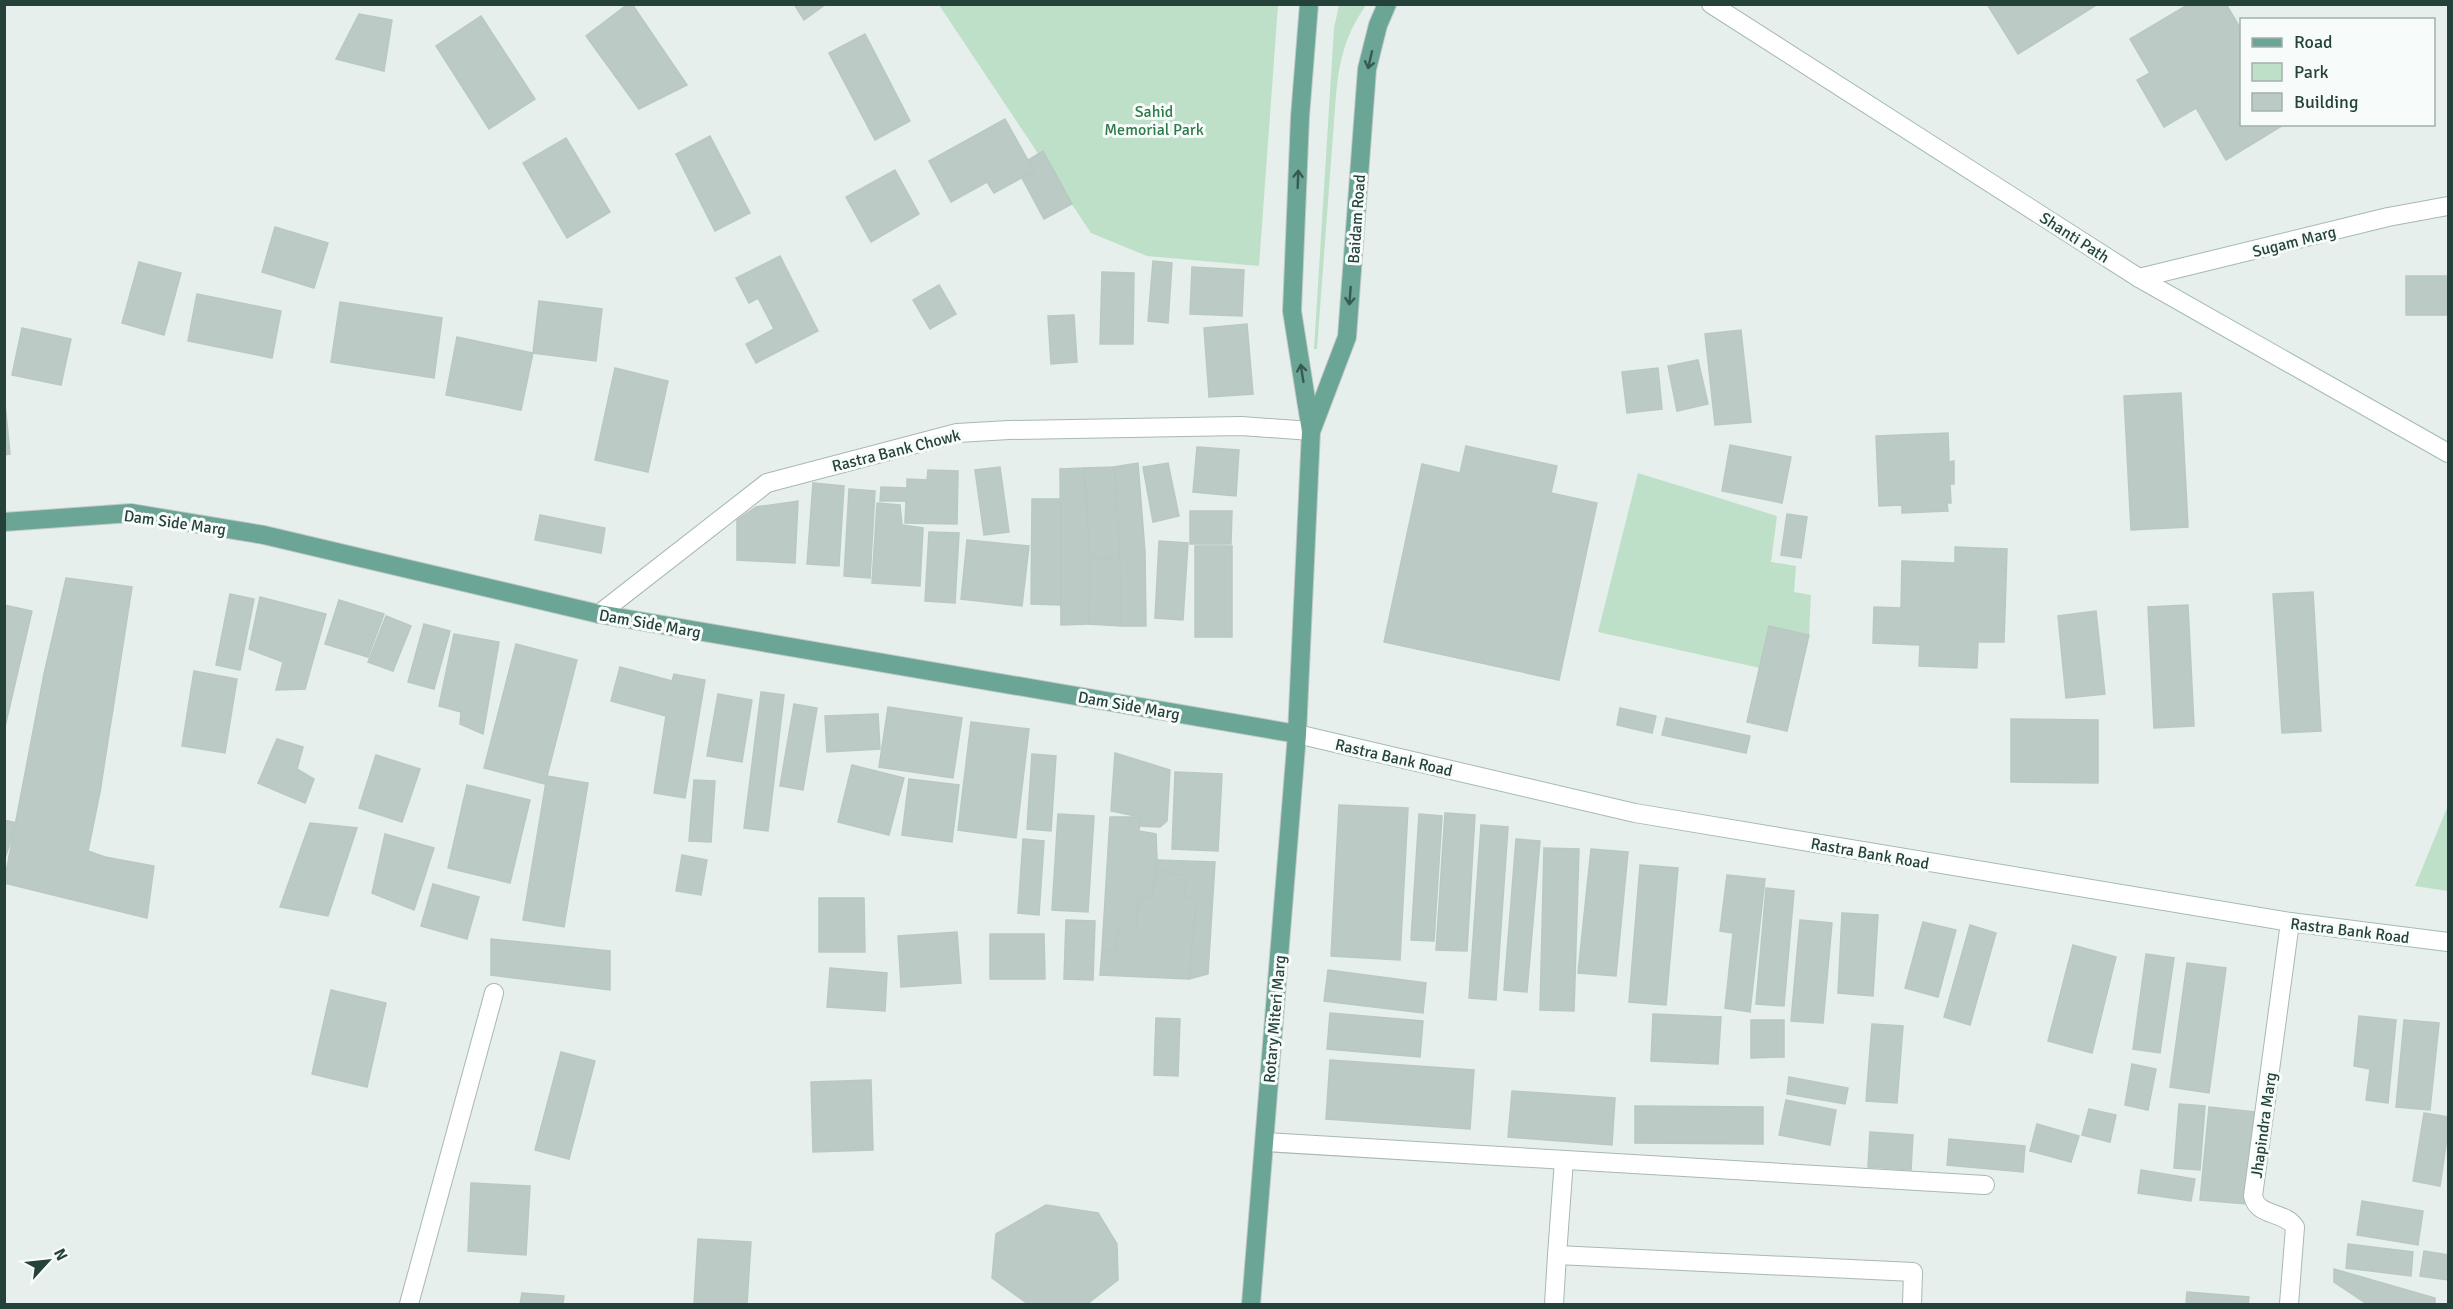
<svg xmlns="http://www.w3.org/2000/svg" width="2453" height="1309" font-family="Signika,sans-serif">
  <rect width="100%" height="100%" fill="#e6efeb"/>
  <g fill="#bfe0c8">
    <polygon points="939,5 1278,5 1259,266 1147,256 1091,233"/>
    <path d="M1339 5H1366C1345 36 1340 57 1336 95L1317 349H1314L1334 28Z"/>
    <polygon points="1638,473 1777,516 1771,562 1796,566 1794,592 1811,595 1809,635 1760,668 1598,632"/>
    <polygon points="2447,808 2448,891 2415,886"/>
  </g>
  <g fill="#bbcac4" stroke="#b8c9c2" stroke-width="1.5">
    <polygon points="628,4 632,4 687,85 639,109 586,36"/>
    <polygon points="794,4 826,4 804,20"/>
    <polygon points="1987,4 2098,4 2018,54"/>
    <polygon points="2189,4 2226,4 2242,31 2242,124 2285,124 2226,160 2196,108 2164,127 2137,80 2150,73 2130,39"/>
    <polygon points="359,14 392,20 384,71 336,59"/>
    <polygon points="481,16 535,99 489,129 436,46"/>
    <polygon points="865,34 910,121 875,140 829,53"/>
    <polygon points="1005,119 1034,171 994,193 987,182 951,202 929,161"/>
    <polygon points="710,136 750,213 715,231 676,154"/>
    <polygon points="566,138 610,212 567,238 523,163"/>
    <polygon points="1043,151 1072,204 1044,219 1022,178 1034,171 1028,160"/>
    <polygon points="895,170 919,214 871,242 846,197"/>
    <polygon points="275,227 328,243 314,288 262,272"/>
    <polygon points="780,256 818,331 756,363 746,344 774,329 758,298 749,303 736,278"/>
    <polygon points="1153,261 1172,263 1168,323 1148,321"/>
    <polygon points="139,262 181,273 164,335 122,323"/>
    <polygon points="1192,267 1244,270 1242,316 1190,314"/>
    <polygon points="1102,272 1134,273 1133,344 1100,344"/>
    <rect x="2406" y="276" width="42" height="39"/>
    <polygon points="939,285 956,314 930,329 913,300"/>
    <polygon points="197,294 281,311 272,358 188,341"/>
    <polygon points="539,301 602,309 596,361 533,353"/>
    <polygon points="340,302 442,318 434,378 331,362"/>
    <polygon points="1074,315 1077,362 1051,364 1048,316"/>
    <polygon points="1247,324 1253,394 1209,397 1204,328"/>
    <polygon points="22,328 71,339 61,385 12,375"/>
    <polygon points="1741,330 1751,422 1715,425 1705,334"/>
    <polygon points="457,337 533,353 521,410 446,395"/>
    <polygon points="1698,360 1708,404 1677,411 1668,366"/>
    <polygon points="615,368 668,381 648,472 595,460"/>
    <polygon points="1658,368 1662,409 1627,413 1622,372"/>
    <polygon points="2181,393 2188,527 2131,530 2124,396"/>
    <polygon points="5,403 10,454 4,455 4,403"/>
    <polygon points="1948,433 1949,462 1954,461 1954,484 1950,484 1951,503 1947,503 1948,511 1902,513 1902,505 1879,506 1876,436"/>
    <polygon points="1730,445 1791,457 1782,503 1722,491"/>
    <polygon points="1466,446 1557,466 1551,493 1597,503 1559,680 1384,642 1422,464 1460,473"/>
    <polygon points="1197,447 1239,450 1236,496 1193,492"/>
    <polygon points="1138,463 1145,552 1119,552 1114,467"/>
    <polygon points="1168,463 1179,516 1153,522 1143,467"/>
    <polygon points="1000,467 1009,532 984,535 975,470"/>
    <polygon points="1114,467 1120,558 1090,559 1084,468"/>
    <polygon points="1084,468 1090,559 1089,624 1061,625 1060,469"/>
    <polygon points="928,470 958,471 957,524 905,523 906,501 880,501 881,487 907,488 907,479 927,480"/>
    <polygon points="813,483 844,486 839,566 807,564"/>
    <polygon points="849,489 875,491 870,578 844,576"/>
    <polygon points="1032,499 1061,499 1061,605 1031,604"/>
    <polygon points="798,501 795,563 737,560 737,520 756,507"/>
    <polygon points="877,503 900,505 902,525 923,528 920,586 872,583"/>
    <polygon points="1190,511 1232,511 1231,544 1190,544"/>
    <polygon points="1787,514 1807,517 1801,558 1781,555"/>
    <polygon points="540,515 605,528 601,553 535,540"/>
    <polygon points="929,532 959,533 955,603 925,601"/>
    <polygon points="967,540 1029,546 1022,606 961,599"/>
    <polygon points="1159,541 1188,543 1183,620 1155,618"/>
    <rect x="1195" y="546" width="37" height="91"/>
    <polygon points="1955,547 2007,549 2004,642 1978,642 1977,668 1919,666 1920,645 1873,643 1874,607 1901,608 1902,561 1955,563"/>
    <polygon points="1119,552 1145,552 1146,626 1121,626"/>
    <polygon points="1120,558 1121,626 1089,624 1090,559"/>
    <polygon points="66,578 132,587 100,792 88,851 105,857 154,866 147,918 4,883 44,674"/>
    <polygon points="2313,592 2321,731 2282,733 2273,594"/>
    <polygon points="230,594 254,599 240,670 216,665"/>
    <polygon points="260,597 326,614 305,689 276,690 283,662 249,649"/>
    <polygon points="339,600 384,614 368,657 325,644"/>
    <polygon points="4,605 32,611 4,731"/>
    <polygon points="2188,605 2194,726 2154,728 2148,607"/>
    <polygon points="2096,611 2105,694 2066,698 2058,616"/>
    <polygon points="386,616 411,626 393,671 368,662"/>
    <polygon points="424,624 450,631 434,689 408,682"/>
    <polygon points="1769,626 1809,635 1787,731 1747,722"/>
    <polygon points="454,634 499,642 483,734 460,724 461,712 439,706"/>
    <polygon points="516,644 577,660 545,784 484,768"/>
    <polygon points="620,667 672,681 674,674 705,680 685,798 654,793 666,716 611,701"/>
    <polygon points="194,671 237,679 225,753 182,746"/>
    <polygon points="761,692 784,695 768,831 744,828"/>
    <polygon points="718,694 752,700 742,762 707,756"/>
    <polygon points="794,704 817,708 803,790 780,786"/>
    <polygon points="888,707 962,718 953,778 879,767"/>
    <polygon points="1620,708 1656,716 1652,733 1617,725"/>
    <polygon points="878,714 880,749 827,752 825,716"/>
    <polygon points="1666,718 1750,736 1746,753 1662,735"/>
    <polygon points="2011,719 2098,720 2098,783 2011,782"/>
    <polygon points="971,722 1029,729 1016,838 958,830"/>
    <polygon points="277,739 303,747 297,769 314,779 305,803 258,783"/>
    <polygon points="1115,753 1170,770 1167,821 1160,827 1140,826 1140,817 1111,811"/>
    <polygon points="1032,754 1056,756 1051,831 1027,829"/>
    <polygon points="376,755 420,769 402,822 359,808"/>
    <polygon points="852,765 904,778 889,835 838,822"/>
    <polygon points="1175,772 1222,774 1218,851 1172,849"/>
    <polygon points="547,776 588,783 564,927 523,920"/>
    <polygon points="909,779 959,785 952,842 902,835"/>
    <polygon points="694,780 715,781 711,842 689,841"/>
    <polygon points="467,785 530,800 510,883 448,868"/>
    <polygon points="1339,805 1408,808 1400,960 1331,956"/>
    <polygon points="1445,813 1475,815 1467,951 1436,950"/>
    <polygon points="1058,814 1094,816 1088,912 1052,910"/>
    <polygon points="1419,814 1442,816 1434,941 1411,940"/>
    <polygon points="1110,817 1140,817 1139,831 1156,834 1157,860 1152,897 1139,896 1136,928 1118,928 1115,951 1102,950"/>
    <polygon points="4,820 17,823 4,861"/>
    <polygon points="310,823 357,828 328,916 280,907"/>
    <polygon points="1481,825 1508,827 1496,1000 1469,998"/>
    <polygon points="385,834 434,848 414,910 372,893"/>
    <polygon points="1023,839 1044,841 1039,915 1018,913"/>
    <polygon points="1516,839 1540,841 1527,992 1504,990"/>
    <polygon points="1544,848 1579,849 1574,1011 1540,1010"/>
    <polygon points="1591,849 1628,852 1616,976 1578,973"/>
    <polygon points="682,855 707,860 701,895 676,891"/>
    <polygon points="1157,860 1215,862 1208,974 1189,979 1196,901 1184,895 1187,876 1156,870"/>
    <polygon points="1640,865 1678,868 1666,1005 1629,1002"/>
    <polygon points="1156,870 1187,876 1184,895 1196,901 1189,979 1100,975 1102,950 1115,951 1118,928 1136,928 1139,896 1152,897"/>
    <polygon points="1727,875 1765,879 1750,1012 1725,1008 1733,933 1720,931"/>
    <polygon points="433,884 479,897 467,939 421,926"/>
    <polygon points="1766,888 1794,891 1784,1006 1756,1004"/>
    <polygon points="819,898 864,898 865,952 819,952"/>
    <polygon points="1842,913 1878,915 1873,996 1838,993"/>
    <polygon points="1066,920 1095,921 1093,980 1064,979"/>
    <polygon points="1800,920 1832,923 1823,1023 1791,1021"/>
    <polygon points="1923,922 1956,930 1938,997 1905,988"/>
    <polygon points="1970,925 1996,933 1970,1025 1944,1017"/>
    <polygon points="957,932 961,983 901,987 898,936"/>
    <polygon points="990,934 1044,934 1045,979 990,979"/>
    <polygon points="491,939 610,951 610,990 491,975"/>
    <polygon points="2073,945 2116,957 2092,1053 2048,1041"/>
    <polygon points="2146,954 2174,958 2160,1053 2133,1049"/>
    <polygon points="2187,963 2226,968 2209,1093 2170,1087"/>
    <polygon points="830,968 887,973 885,1011 827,1007"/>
    <polygon points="1328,970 1426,983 1423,1013 1324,1001"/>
    <polygon points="331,990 386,1003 367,1087 312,1074"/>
    <polygon points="1330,1013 1423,1021 1420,1057 1327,1049"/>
    <polygon points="1653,1014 1721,1017 1718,1064 1651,1061"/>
    <polygon points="2359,1016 2396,1020 2388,1103 2366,1100 2370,1069 2354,1066"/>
    <polygon points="1156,1018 1180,1019 1178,1076 1154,1075"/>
    <polygon points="1751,1020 1784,1020 1784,1057 1751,1058"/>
    <polygon points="2404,1020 2439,1023 2430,1110 2396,1107"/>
    <polygon points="1872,1024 1903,1026 1897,1103 1866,1101"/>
    <polygon points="561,1052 595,1061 569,1159 535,1150"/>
    <polygon points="1330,1060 1474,1070 1470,1129 1326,1119"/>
    <polygon points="2132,1064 2156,1069 2148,1110 2125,1105"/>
    <polygon points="1789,1077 1848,1088 1845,1104 1787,1094"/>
    <polygon points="871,1080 873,1150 813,1152 811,1082"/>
    <polygon points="1512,1091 1615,1098 1612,1145 1508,1137"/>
    <polygon points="1786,1100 1836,1110 1830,1145 1779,1135"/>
    <polygon points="2179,1104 2205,1106 2200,1170 2174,1168"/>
    <polygon points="1635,1106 1763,1107 1763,1144 1635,1143"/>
    <polygon points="2209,1107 2255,1112 2246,1204 2200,1200"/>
    <polygon points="2089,1109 2116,1115 2110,1142 2082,1135"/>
    <polygon points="2424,1113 2448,1117 2448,1131 2440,1186 2413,1181"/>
    <polygon points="2037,1124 2079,1136 2071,1162 2030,1151"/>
    <polygon points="1870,1132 1913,1135 1911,1170 1868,1167"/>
    <polygon points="1949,1139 2025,1146 2023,1172 1947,1165"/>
    <polygon points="2141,1170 2195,1179 2191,1201 2138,1193"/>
    <polygon points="471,1183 530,1186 526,1255 468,1251"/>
    <polygon points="2362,1201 2423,1211 2418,1245 2357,1235"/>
    <polygon points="1046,1205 1098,1213 1117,1244 1118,1280 1087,1304 1028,1304 992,1278 996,1234"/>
    <polygon points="698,1239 751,1242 747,1304 694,1304"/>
    <polygon points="2348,1244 2413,1252 2411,1276 2346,1268"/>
    <polygon points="2424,1251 2448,1255 2448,1280 2420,1276"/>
    <polygon points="2334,1269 2435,1298 2435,1304 2367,1304 2334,1282"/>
    <polygon points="2187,1292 2249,1297 2248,1304 2186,1304"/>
    <polygon points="522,1293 564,1296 563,1304 520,1304"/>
  </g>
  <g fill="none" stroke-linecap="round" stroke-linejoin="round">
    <defs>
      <g id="street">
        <polyline points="2139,278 2388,217 2448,206"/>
        <polyline points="599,614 767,483 957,433 1009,430 1241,426 1311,431"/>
        <polyline points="1264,1142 1985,1185"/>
        <polyline points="1564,1160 1557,1255 1913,1272 1912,1304"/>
        <polyline points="409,1304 494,993"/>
        <polyline points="1554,1304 1557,1255"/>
        <path d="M2289 1304 2295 1227C2285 1211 2257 1217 2253 1196L2290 922"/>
      </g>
      <g id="secondary">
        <polyline points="1711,4 2139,278 2448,453"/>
        <polyline points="1297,734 1635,813 2290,922 2448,942"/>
      </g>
      <g id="primary">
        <polyline points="1312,429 1347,337 1367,69 1378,25 1387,4"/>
        <polyline points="4,522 131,513 264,535 599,614 1297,734"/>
        <polyline points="1251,1304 1297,734 1311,431 1292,311 1300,117 1309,4"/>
      </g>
    </defs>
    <use href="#street" stroke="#a8b8b2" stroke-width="20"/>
    <use href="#secondary" stroke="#a4bbb3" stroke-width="20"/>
    <use href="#primary" stroke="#c2cac8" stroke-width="20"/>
    <use href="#street" stroke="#fff" stroke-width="18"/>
    <use href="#secondary" stroke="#fff" stroke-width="18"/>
    <use href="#primary" stroke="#6aa596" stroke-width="18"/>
  </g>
  <defs><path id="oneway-shaft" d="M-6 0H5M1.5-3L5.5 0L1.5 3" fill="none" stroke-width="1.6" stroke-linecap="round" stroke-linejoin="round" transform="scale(1.5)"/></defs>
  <g stroke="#365b51">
    <use href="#oneway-shaft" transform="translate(1370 60) rotate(103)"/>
    <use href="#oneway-shaft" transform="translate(1298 179) rotate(-88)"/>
    <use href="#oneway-shaft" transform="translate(1350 296) rotate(94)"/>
    <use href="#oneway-shaft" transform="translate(1302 373) rotate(-99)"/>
  </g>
  <g text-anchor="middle" stroke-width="6" stroke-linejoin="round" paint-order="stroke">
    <g font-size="16" fill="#2d7a4b" stroke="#f7fbf9">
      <text x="1154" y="117">Sahid<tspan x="1154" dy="18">Memorial Park</tspan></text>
    </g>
    <g font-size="16" fill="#24423a" stroke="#f7fbf9">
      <text transform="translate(1356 219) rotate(-86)" y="6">Baidam Road</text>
      <text transform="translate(2075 237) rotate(33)" y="6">Shanti Path</text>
      <text transform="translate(2294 241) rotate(-14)" y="6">Sugam Marg</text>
      <text transform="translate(896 450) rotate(-14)" y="6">Rastra Bank Chowk</text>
      <text transform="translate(175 522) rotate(8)" y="6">Dam Side Marg</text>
      <text transform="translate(650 623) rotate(10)" y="6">Dam Side Marg</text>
      <text transform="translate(1129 705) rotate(10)" y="6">Dam Side Marg</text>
      <text transform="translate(1394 757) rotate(13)" y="6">Rastra Bank Road</text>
      <text transform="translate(1870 853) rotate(10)" y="6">Rastra Bank Road</text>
      <text transform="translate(2350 930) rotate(7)" y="6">Rastra Bank Road</text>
      <text transform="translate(1274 1019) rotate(-85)" y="6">Rotary Miteri Marg</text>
      <text transform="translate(2263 1125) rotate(-82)" y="6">Jhapindra Marg</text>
    </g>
  </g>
  <rect width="2453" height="1309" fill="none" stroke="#24423a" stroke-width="12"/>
  <rect x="2240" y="18" width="195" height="108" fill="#f7fbf9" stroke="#a3b1ad" stroke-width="1.5"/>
  <rect x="2252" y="38" width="30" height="9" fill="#6aa596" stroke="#a3b1ad" stroke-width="1.5"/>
  <text x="2294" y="48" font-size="18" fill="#24423a">Road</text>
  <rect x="2252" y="63" width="30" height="18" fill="#bfe0c8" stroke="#a3b1ad" stroke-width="1.5"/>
  <text x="2294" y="78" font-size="18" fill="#24423a">Park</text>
  <rect x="2252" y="93" width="30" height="18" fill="#bbcac4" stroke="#a3b1ad" stroke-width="1.5"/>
  <text x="2294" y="108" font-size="18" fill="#24423a">Building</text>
  <g transform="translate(48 1261) rotate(63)" stroke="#f7fbf9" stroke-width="4.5" paint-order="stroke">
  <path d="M0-4.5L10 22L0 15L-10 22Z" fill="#24423a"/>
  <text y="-9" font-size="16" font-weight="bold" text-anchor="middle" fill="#24423a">N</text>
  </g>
</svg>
